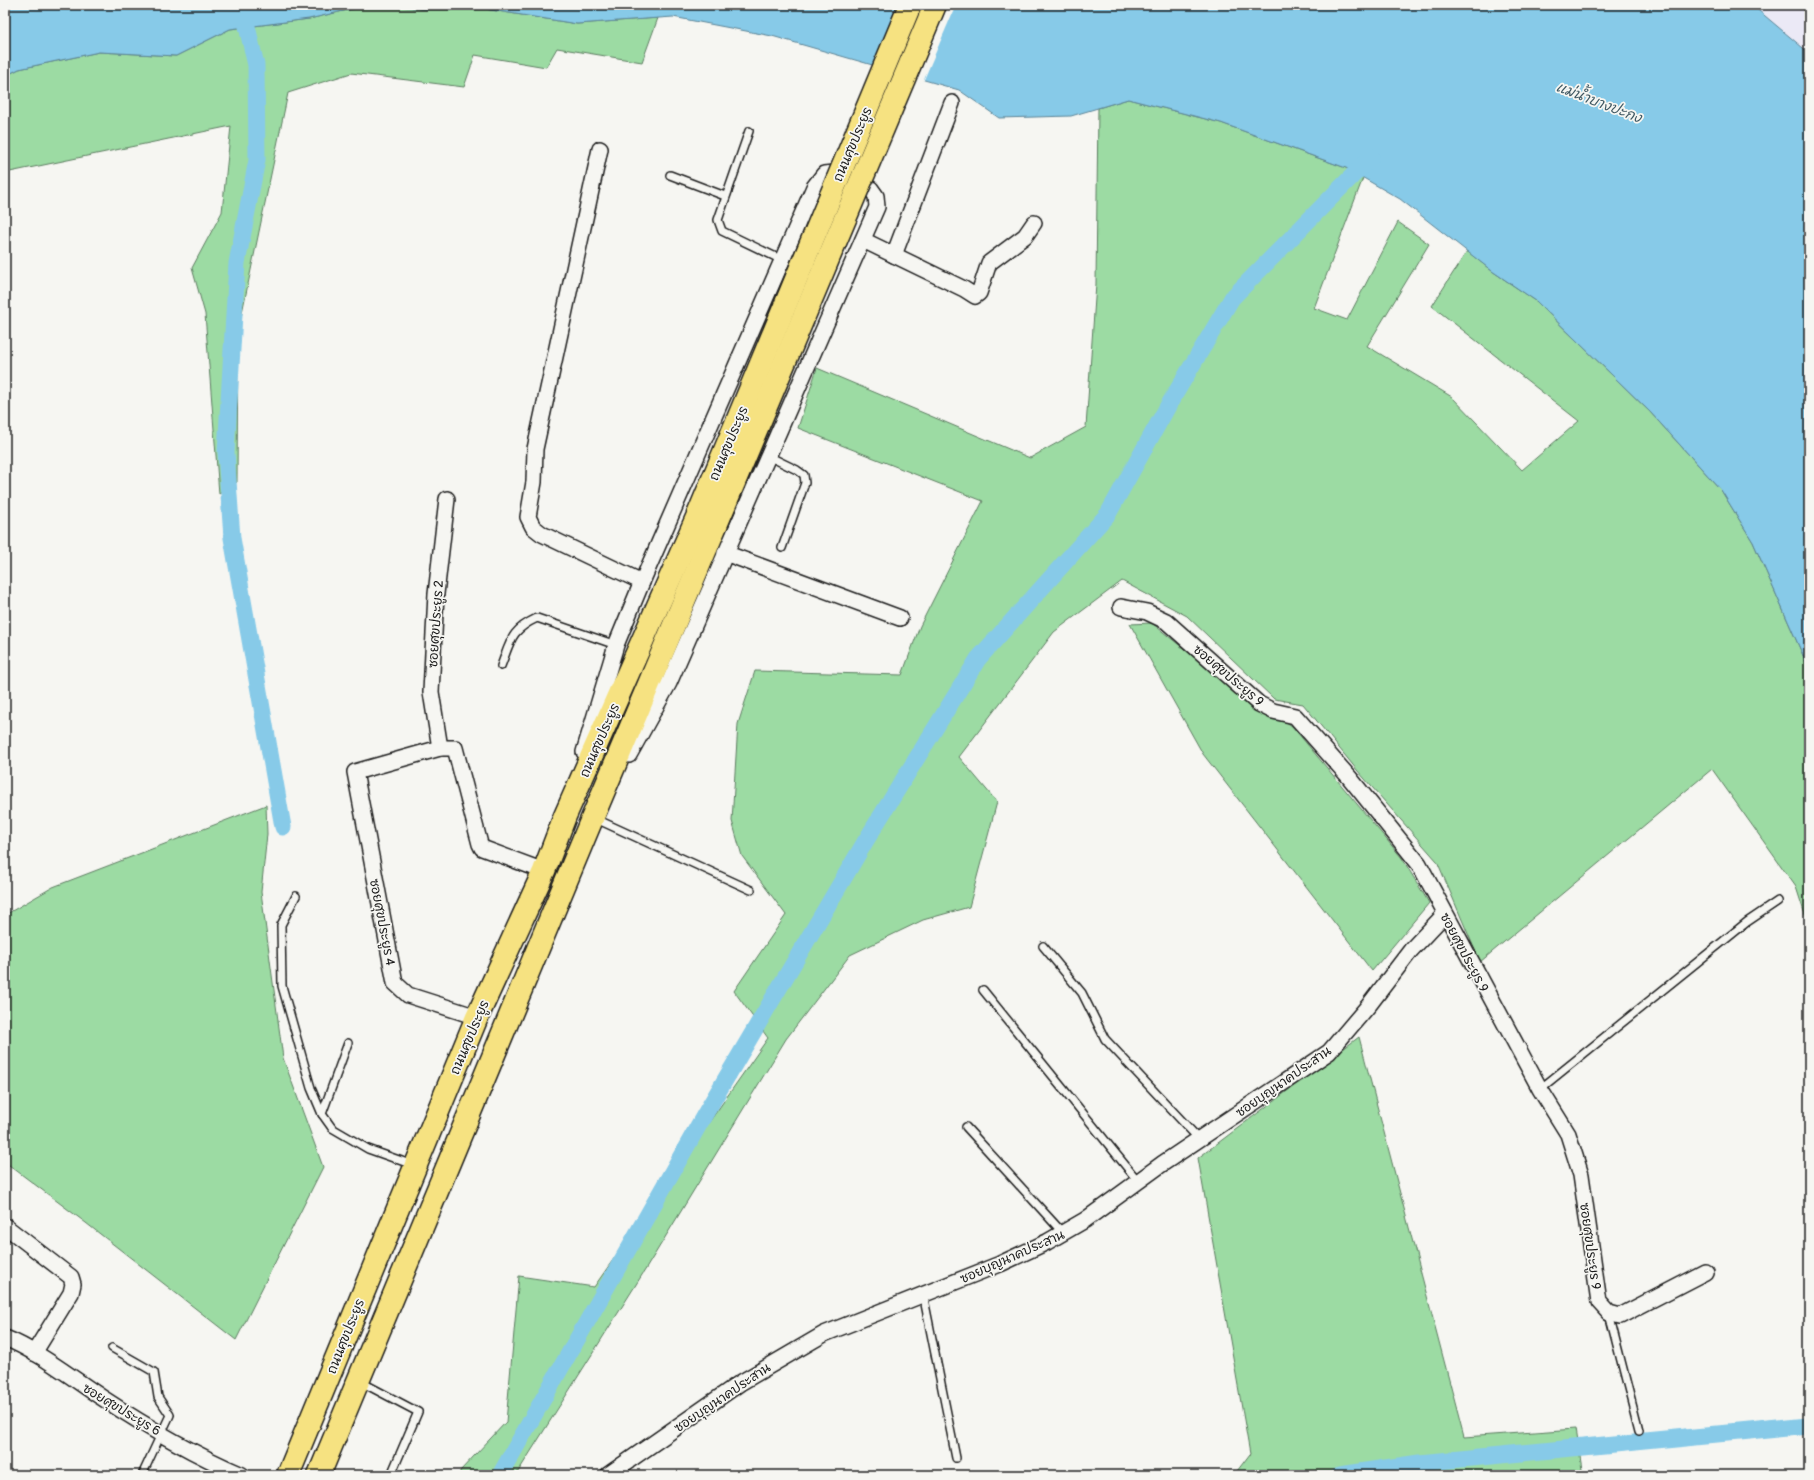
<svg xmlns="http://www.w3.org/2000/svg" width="1814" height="1480" font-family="Pangolin,'Playpen Sans Thai',sans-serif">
  <rect width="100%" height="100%" fill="#f6f6f2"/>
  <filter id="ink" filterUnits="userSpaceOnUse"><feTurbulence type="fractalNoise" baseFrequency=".025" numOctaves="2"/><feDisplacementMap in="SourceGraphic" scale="8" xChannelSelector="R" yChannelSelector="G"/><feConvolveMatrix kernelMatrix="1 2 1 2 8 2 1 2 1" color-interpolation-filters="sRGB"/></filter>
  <g filter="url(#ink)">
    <polygon fill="#ebe9f6" points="1752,5 1809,5 1809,53"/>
    <g fill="#9cdba3" stroke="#5c7c60">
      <polygon points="369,5 393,5 422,9 485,9 577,24 658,18 642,62 557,48 546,67 475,55 464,87 351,73 288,93 238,332 237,482 219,494 205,314 192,268 222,212 231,126 5,173 5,76 19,69 99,52 176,56 230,29 309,19"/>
      <polygon points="1128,99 1221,123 1346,168 1363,178 1314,308 1347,320 1398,222 1429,244 1367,346 1452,397 1522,470 1579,421 1432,306 1467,251 1492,271 1536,301 1650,412 1721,490 1753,542 1809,669 1809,927 1796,887 1712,769 1480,962 1437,861 1357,770 1303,704 1274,699 1187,616 1122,581 1054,632 959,757 997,802 969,907 923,920 850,955 786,1039 647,1267 516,1475 460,1475 460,1471 506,1422 519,1276 594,1287 768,1038 734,991 786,915 742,856 732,821 738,724 755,671 902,675 920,626 983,501 798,428 817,368 1030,458 1086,427 1096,284 1098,108"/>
      <polygon points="1152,623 1209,669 1292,726 1402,858 1429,903 1372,971 1203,754 1130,624"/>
      <polygon points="266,805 267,834 261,892 283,1058 323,1167 236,1340 86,1223 5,1162 5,915 53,887"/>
      <polygon points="1359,1037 1464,1437 1576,1429 1583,1475 1234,1475 1250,1454 1198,1158"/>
    </g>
    <g fill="#87cae8" stroke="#5c8496">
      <polygon points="5,5 369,5 309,19 230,29 176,56 99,52 19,69 5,76"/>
      <polygon points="393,5 1752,5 1809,53 1809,669 1753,542 1721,490 1650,412 1536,301 1492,271 1400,199 1346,168 1221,123 1128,99 1071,116 999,118 959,90 772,36 673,17 577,24 485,9 422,9"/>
    </g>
    <polygon fill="#f6f6f2" points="898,5 956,5 923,82 872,67"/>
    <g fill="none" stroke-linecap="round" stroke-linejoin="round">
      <g stroke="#87cae8" stroke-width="17">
        <polyline points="242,5 256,65 257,160 237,263 226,452 232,538 283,827"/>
        <polyline points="500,1475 705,1114 865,842 978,659 1108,514 1168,406 1232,298 1371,157"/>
        <polyline points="1339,1475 1419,1463 1809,1425"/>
      </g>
      <defs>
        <g id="lane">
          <polyline points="749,131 718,220 722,231 782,260"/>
          <polyline points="670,175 725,196"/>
          <polyline points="768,456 797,470 804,475 805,483 782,548"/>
          <path d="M501 666C511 640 511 630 537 618L616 645"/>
          <polyline points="594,818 751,890"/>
          <polyline points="296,896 281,925 282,986 311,1088 322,1114"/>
          <polyline points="1043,946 1082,993 1105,1039 1199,1139"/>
          <polyline points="983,990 1138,1181"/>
          <polyline points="348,1043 322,1114 332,1128 368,1149 413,1165"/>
          <polyline points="1540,1089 1747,922 1778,901"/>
          <polyline points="966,1127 1063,1233"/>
          <polyline points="923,1294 956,1458"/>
          <polyline points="1609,1314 1639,1431"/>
          <polyline points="112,1348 154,1372 158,1397 170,1415 142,1475"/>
          <polyline points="361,1382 418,1412 391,1475"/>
        </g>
        <g id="street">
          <polyline points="600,149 535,449 534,482 528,517 533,527 542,534 642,582"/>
          <polyline points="863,240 964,289 975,296 979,293 989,263 1025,236 1034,223"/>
          <polyline points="894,255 952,103"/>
          <polyline points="725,553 900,618"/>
          <polyline points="1121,607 1147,612 1166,621 1259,704 1273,711 1295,716 1349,777 1419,864 1540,1089 1568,1134 1581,1175 1599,1302 1609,1313 1620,1316 1705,1272"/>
          <polyline points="440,748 431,692 436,594 447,499"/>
          <polyline points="584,752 616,645 642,582 814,187 824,174 834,173 871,189 876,196 877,207 669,683 629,755"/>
          <polyline points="477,1017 408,995 395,983 355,772 440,748 455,748 480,844 482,848 544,871"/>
          <polyline points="5,1226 71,1277 73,1284 71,1293 34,1353"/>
          <path d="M5 1338C36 1350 72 1378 101 1397 145 1426 193 1454 242 1475"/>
          <polyline points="608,1475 740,1383 824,1334 1000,1264 1047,1242 1085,1220 1162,1164 1329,1052 1369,1005 1411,950 1445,914"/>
        </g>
        <g id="primary">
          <polyline points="288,1475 477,1017 544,871 565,816 698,515"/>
          <polyline points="319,1475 589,826 717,523"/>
        </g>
      </defs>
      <use href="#lane" stroke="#1c1c1c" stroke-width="10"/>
      <use href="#street" stroke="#1c1c1c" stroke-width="18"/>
      <use href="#primary" stroke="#1c1c1c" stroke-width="25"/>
      <use href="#lane" stroke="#f6f6f2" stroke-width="7"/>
      <use href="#street" stroke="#f6f6f2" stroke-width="15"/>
      <use href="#primary" stroke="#f6e281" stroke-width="22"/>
      <defs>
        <g id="primary-bridge">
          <polyline points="698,515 910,5"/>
          <polyline points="717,523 935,5"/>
        </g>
      </defs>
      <use href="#primary-bridge" stroke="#1c1c1c" stroke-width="25" stroke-linecap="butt"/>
      <use href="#primary-bridge" stroke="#f6e281" stroke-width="22"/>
    </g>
  </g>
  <g text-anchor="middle" stroke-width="3.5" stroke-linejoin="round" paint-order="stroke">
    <g font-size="13" fill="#1c1c1c" stroke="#f6f6f2">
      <text transform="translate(852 144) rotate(-67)" y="5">ถนนศุขประยูร</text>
      <text transform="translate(728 443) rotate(-67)" y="5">ถนนศุขประยูร</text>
      <text transform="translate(435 624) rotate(-86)" y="5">ซอยศุขประยูร 2</text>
      <text transform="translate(1229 675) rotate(40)" y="5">ซอยศุขประยูร 9</text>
      <text transform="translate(599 740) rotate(-66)" y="5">ถนนศุขประยูร</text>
      <text transform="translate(383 922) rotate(79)" y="5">ซอยศุขประยูร 4</text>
      <text transform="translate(1465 952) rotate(62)" y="5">ซอยศุขประยูร 9</text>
      <text transform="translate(469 1037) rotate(-67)" y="5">ถนนศุขประยูร</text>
      <text transform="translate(1283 1081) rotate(-35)" y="5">ซอยบุญนาคประสาน</text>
      <text transform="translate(1591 1246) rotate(82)" y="5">ซอยศุขประยูร 9</text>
      <text transform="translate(1012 1256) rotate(-24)" y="5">ซอยบุญนาคประสาน</text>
      <text transform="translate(345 1336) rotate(-68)" y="5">ถนนศุขประยูร</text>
      <text transform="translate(722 1397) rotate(-34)" y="5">ซอยบุญนาคประสาน</text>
      <text transform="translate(122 1409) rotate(31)" y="5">ซอยศุขประยูร 6</text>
    </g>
    <g font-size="14" font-style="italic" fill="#415963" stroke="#f6f6f2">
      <text transform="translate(1599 102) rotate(21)" y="5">แม่น้ำบางปะกง</text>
    </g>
  </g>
  <rect width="1814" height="1480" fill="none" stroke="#f6f6f2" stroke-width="20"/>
  <rect x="10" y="10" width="1794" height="1460" fill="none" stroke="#1c1c1c" stroke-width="1.5" filter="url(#ink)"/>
</svg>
